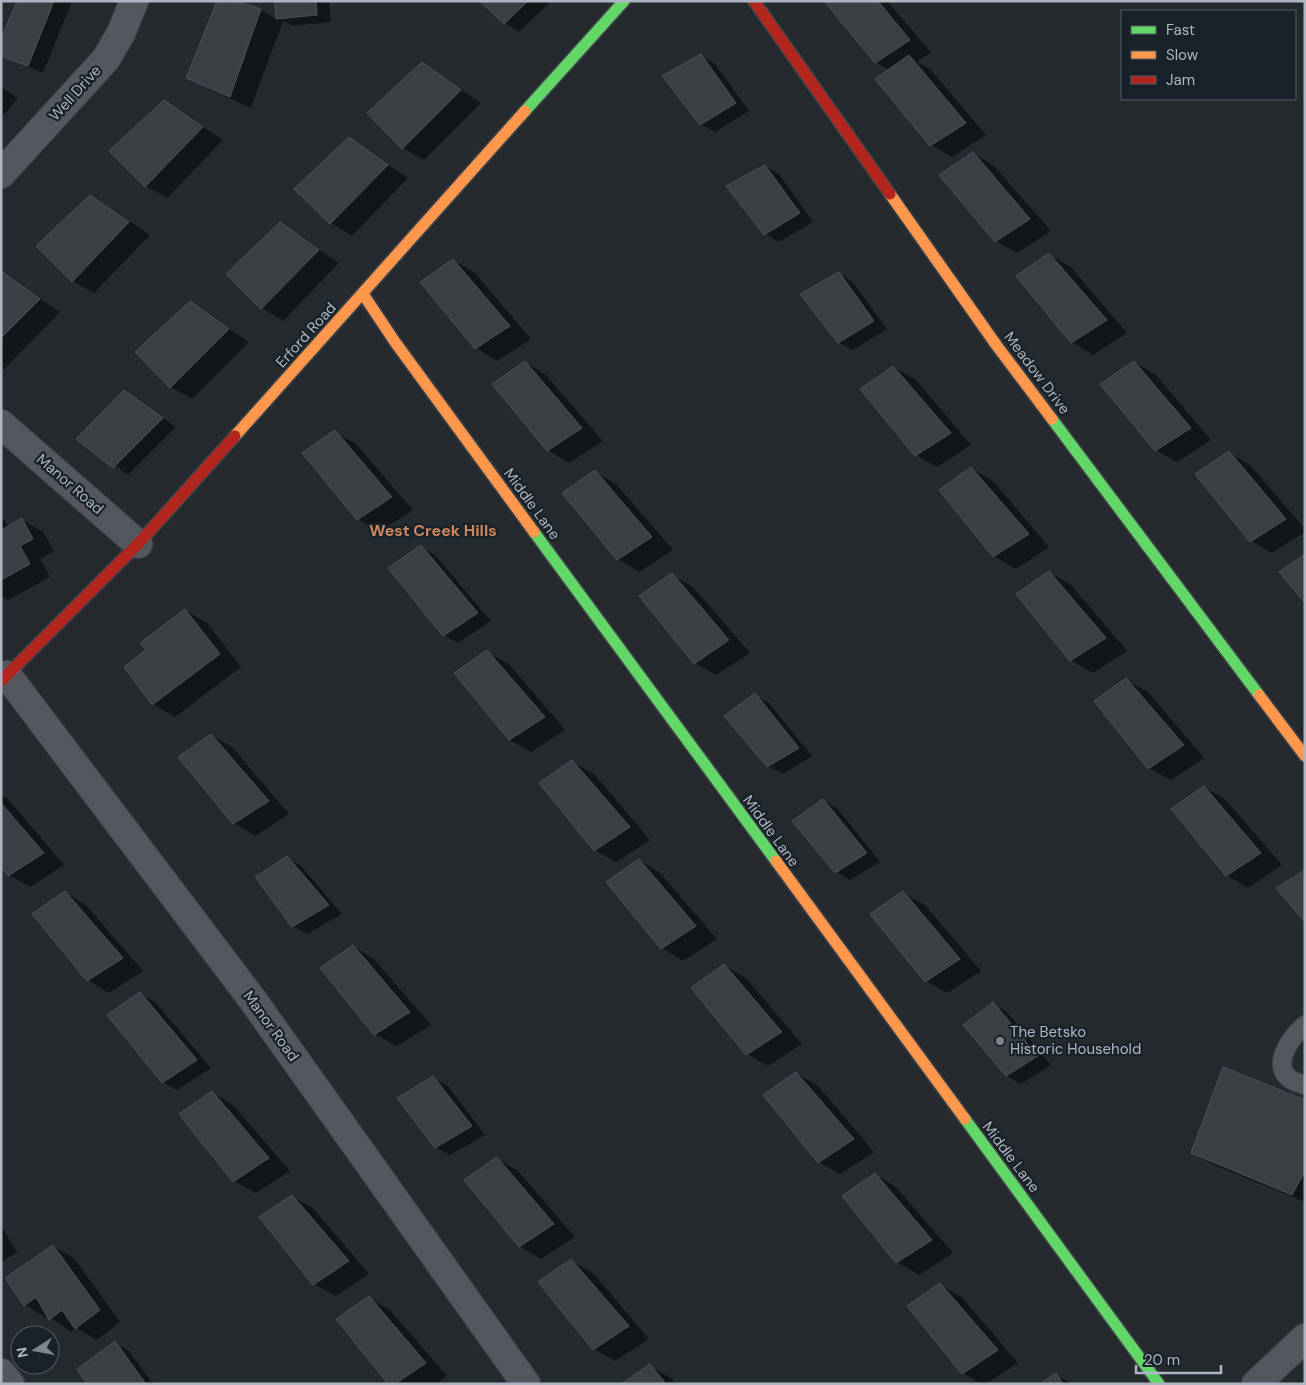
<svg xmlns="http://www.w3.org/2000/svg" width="1306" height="1385" font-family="'DM Sans',sans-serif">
  <rect width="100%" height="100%" fill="#252a2f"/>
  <g fill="#0007">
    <polygon points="19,1 72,1 43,73 1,55"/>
    <polygon points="231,1 261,10 278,20 276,1 329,1 331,22 292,26 283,21 251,108 209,89 188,77"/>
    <polygon points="482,1 551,1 519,32 505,23"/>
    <polygon points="826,1 887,1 931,52 917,62 930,69 986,135 952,157 931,145 889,70 876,62"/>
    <polygon points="701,56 715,64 749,111 715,132 701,124"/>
    <polygon points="422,63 481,103 424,160 403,148"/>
    <polygon points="1,87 18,98 1,118"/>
    <polygon points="164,101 223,140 167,198 146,186"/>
    <polygon points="349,139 408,178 352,236 331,223"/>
    <polygon points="973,153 994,166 1051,231 1017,253 996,241"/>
    <polygon points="765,166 779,174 813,222 779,242 765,234"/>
    <polygon points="91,196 150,235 94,293 72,281"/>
    <polygon points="280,224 339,263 283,321 262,308 227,274"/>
    <polygon points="1050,255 1071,267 1127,333 1093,355 1072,342"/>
    <polygon points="453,260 475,273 531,339 497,361 476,348"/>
    <polygon points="1,273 60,312 4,369 1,368"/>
    <polygon points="839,273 853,282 887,329 853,350 838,342"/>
    <polygon points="190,303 249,342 192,399 171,387"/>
    <polygon points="525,362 546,375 603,441 569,463 548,450"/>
    <polygon points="1134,362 1155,374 1211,440 1177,462 1156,450"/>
    <polygon points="893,367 915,379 971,445 937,467 916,455"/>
    <polygon points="138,400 176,427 128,475 78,439"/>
    <polygon points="335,432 356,444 413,510 379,532 358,519"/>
    <polygon points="1229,453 1250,465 1305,529 1305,532 1272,553 1251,541"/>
    <polygon points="971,468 993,481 1049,547 1016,569 994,556 940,490"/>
    <polygon points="595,472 616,484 673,550 639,572 618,559"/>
    <polygon points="1,517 9,527 22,520 43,532 54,551 40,559 50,577 8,600 1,596"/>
    <polygon points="421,547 435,555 491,621 458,643 444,635"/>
    <polygon points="1049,572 1071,585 1127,651 1093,673 1071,660 1018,594"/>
    <polygon points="672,575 693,587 750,653 716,675 695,663"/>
    <polygon points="185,610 207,623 241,667 175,717 153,704 126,667 148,650"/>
    <polygon points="487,652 509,664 565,730 531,752 510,740 456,673"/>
    <polygon points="1126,680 1148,692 1204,758 1171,780 1149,768"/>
    <polygon points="755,695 769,703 812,756 783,774 768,766"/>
    <polygon points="211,735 233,748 289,814 255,836 234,823"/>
    <polygon points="572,762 594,774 650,840 616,862 595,850"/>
    <polygon points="1204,787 1226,800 1282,865 1248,888 1227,875"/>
    <polygon points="1,795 8,799 64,865 30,887 9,875 1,866"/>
    <polygon points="823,800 837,808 880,862 850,880 836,872"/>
    <polygon points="287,858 301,866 342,914 307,934 293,926"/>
    <polygon points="639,860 660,873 717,939 683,961 662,948"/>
    <polygon points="65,892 86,905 143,971 109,993 88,980"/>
    <polygon points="903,893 925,905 981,971 947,993 926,981"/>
    <polygon points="353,946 374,959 431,1025 397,1046 375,1034"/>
    <polygon points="725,966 746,978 802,1044 768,1066 747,1054"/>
    <polygon points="140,994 155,1002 211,1068 177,1090 163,1082"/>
    <polygon points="993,1004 1007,1012 1051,1065 1021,1084 1006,1075"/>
    <polygon points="796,1073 818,1086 874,1152 840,1174 819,1162"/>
    <polygon points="433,1078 448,1086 485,1135 450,1155 435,1147"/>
    <polygon points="212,1092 233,1105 290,1171 256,1193 234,1181"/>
    <polygon points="1305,1101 1305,1202 1214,1165 1192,1153"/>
    <polygon points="497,1158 518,1171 575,1237 541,1259 519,1246"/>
    <polygon points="875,1174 896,1187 953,1253 919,1275 897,1262 844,1196"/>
    <polygon points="292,1196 313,1208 369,1274 336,1296 314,1284"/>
    <polygon points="1,1226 17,1252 1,1262"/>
    <polygon points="53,1246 74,1258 120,1322 97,1340 76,1328 71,1332 48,1316 46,1318 25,1305 6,1278"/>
    <polygon points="571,1261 593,1273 649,1339 615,1361 594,1349"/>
    <polygon points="940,1285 962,1297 1018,1363 986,1384 982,1384 963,1373"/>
    <polygon points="369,1298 390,1310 447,1376 435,1384 390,1384"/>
    <polygon points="115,1343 129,1351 153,1384 88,1384"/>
    <polygon points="650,1366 671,1378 676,1384 624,1384"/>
    <polygon points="1056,1375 1072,1384 1043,1384"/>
  </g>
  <g fill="#3c4044" stroke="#4c5158">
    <polygon points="17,1 54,1 28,66 1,56 1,39"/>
    <polygon points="217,1 235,1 261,9 230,97 186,78"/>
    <polygon points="275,1 316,1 317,15 276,19"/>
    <polygon points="480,1 528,1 504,24"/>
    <polygon points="824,1 878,1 910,40 875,63"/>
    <polygon points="701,54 736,103 700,125 662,76"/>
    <polygon points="909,55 966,123 930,146 875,79"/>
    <polygon points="422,62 461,90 402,149 367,113"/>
    <polygon points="164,100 203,127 145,187 109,151"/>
    <polygon points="349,137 388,165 330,224 294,189"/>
    <polygon points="973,152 1030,219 995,242 939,175"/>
    <polygon points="765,165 800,213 764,235 726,186"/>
    <polygon points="90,195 129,222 72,282 36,246"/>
    <polygon points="280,222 319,250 261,309 226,274"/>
    <polygon points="1049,253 1107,320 1071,343 1016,276"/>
    <polygon points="453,259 510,326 475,349 420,282"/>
    <polygon points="1,271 40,299 1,338"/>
    <polygon points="839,272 874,321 838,343 800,294"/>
    <polygon points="190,301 229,329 170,388 135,352"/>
    <polygon points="525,361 582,428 547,451 492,384"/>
    <polygon points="1134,361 1191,428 1155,451 1100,384"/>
    <polygon points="893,366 951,433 915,456 860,389"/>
    <polygon points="124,390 163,418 113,468 76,439"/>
    <polygon points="335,430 392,497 357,520 302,453"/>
    <polygon points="1229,451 1286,519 1250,542 1195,474"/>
    <polygon points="971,467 1029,534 993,557 939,490"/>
    <polygon points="595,470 652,537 617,560 562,493"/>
    <polygon points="22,518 33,539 20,546 30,564 1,580 1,530"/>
    <polygon points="421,545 478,613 443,636 388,568"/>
    <polygon points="1305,554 1305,603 1279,572"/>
    <polygon points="1049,571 1106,638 1070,661 1016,594"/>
    <polygon points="672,573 729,640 694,664 639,596"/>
    <polygon points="185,609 220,654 152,705 124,667 146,650 140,643"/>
    <polygon points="487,650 545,717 509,740 454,673"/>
    <polygon points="1126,678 1184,745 1148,769 1094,701"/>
    <polygon points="755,693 799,748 767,767 724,716"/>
    <polygon points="211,734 269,801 233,824 178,757"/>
    <polygon points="572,760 630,827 594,851 539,783"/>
    <polygon points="1204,786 1261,853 1226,876 1171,809"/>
    <polygon points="823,799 867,853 835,873 792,821"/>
    <polygon points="1,803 44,853 8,876 1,867"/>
    <polygon points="287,856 329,905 292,927 255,877"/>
    <polygon points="639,859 696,926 661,949 606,882"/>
    <polygon points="1305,870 1305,922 1276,888"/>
    <polygon points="65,891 123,958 87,981 32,914"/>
    <polygon points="903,891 960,959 925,982 870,914"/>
    <polygon points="353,945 410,1012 374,1035 320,968"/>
    <polygon points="724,964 782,1032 746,1055 691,988"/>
    <polygon points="140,992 197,1060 162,1083 107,1015"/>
    <polygon points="993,1002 1038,1056 1006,1076 963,1025"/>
    <polygon points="1223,1067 1305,1100 1305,1171 1292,1195 1191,1153"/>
    <polygon points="796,1072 854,1139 818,1163 763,1095"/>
    <polygon points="433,1076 472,1126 435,1148 397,1098"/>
    <polygon points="212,1091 269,1158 233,1182 179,1114"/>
    <polygon points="497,1157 554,1224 519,1247 464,1180"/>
    <polygon points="875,1173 932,1240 896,1263 842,1196"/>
    <polygon points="292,1195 349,1261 313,1285 259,1217"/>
    <polygon points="53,1245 100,1310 75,1329 62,1310 49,1320 36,1297 24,1306 5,1278"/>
    <polygon points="571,1259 629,1326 593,1350 538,1282"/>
    <polygon points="940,1283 998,1350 962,1374 907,1306"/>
    <polygon points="369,1296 426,1363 395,1384 388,1384 336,1319"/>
    <polygon points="115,1341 146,1384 87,1384 77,1369"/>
    <polygon points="650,1364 666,1384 621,1384"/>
    <polygon points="1056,1373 1063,1384 1040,1384"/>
  </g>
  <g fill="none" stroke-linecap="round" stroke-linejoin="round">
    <defs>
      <path id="lane" d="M1305 1025C1292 1036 1270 1065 1290 1079 1294 1082 1300 1083 1305 1085"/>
      <g id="street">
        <polyline points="1,174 106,59 121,33 134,1"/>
        <polyline points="1,424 138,544"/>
        <polyline points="7,675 252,999 526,1384"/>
        <polyline points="1,1373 10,1384"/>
        <polyline points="1256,1384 1305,1338"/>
      </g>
      <g id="fast">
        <polyline points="525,111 624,1"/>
        <polyline points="1052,419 1259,695"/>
        <polyline points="534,532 776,861"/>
        <polyline points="965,1119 1159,1384"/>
      </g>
      <g id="slow">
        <polyline points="890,194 997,346 1052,419"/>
        <polyline points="363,294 395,342 534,532"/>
        <polyline points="235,436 525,111"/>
        <polyline points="1259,695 1305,756"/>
        <polyline points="776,861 965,1119"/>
      </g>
      <g id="jam">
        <polyline points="754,1 890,194"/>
        <polyline points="1,681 138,544 235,436"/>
      </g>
    </defs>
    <use href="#lane" stroke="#42464a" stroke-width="20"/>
    <use href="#street" stroke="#42464a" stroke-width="30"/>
    <use href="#fast" stroke="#42464a" stroke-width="14"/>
    <use href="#slow" stroke="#42464a" stroke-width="14"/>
    <use href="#jam" stroke="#42464a" stroke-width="14"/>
    <use href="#lane" stroke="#54585e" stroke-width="18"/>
    <use href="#street" stroke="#54585e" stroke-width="28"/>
    <use href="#fast" stroke="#63d668" stroke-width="11"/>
    <use href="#slow" stroke="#ff974d" stroke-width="11"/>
    <use href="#jam" stroke="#b3261e" stroke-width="11"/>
  </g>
  <circle fill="#7d858f" stroke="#192129" stroke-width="2" cx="1000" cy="1041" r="5"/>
  <g text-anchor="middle" stroke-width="4.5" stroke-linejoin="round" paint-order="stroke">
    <g font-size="15" fill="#adb6c2" stroke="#192129">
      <text transform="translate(75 93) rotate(-48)" y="5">Well Drive</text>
      <text transform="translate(306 335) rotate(-48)" y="5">Erford Road</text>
      <text transform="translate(1037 373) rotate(53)" y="5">Meadow Drive</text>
      <text transform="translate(70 484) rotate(41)" y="5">Manor Road</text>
      <text transform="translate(532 504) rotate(54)" y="5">Middle Lane</text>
      <text transform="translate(771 831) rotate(54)" y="5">Middle Lane</text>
      <text transform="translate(271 1026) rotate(54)" y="5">Manor Road</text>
      <text transform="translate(1011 1157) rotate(53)" y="5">Middle Lane</text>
    </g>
    <g font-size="15" fill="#adb6c2" stroke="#192129" text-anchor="start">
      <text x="1010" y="1037">The Betsko<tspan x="1010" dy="17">Historic Household</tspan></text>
    </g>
    <g font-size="16" font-weight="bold" fill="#ce865c" stroke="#192129">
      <text x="433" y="536">West Creek Hills</text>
    </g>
  </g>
  <rect width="1306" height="1385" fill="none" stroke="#adb6c2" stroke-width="5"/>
  <rect x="1121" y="10" width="175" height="90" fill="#192129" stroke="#545d66"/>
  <rect x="1131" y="26" width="25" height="8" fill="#63d668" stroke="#545d66"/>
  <text x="1166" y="35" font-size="15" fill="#adb6c2">Fast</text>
  <rect x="1131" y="51" width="25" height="8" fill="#ff974d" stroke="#545d66"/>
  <text x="1166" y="60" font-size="15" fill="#adb6c2">Slow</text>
  <rect x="1131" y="76" width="25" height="8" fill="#b3261e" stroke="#545d66"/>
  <text x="1166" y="85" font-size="15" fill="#adb6c2">Jam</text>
  <g transform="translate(35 1350) rotate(259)"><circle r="24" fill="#192129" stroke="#545d66"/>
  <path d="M0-4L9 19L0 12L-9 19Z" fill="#7d858f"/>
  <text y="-8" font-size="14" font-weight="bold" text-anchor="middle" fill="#adb6c2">N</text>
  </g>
  <path d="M1136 1365v8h85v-8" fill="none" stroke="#adb6c2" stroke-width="2.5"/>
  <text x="1144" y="1365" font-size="15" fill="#adb6c2" stroke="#192129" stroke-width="4" paint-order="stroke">20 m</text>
</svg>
